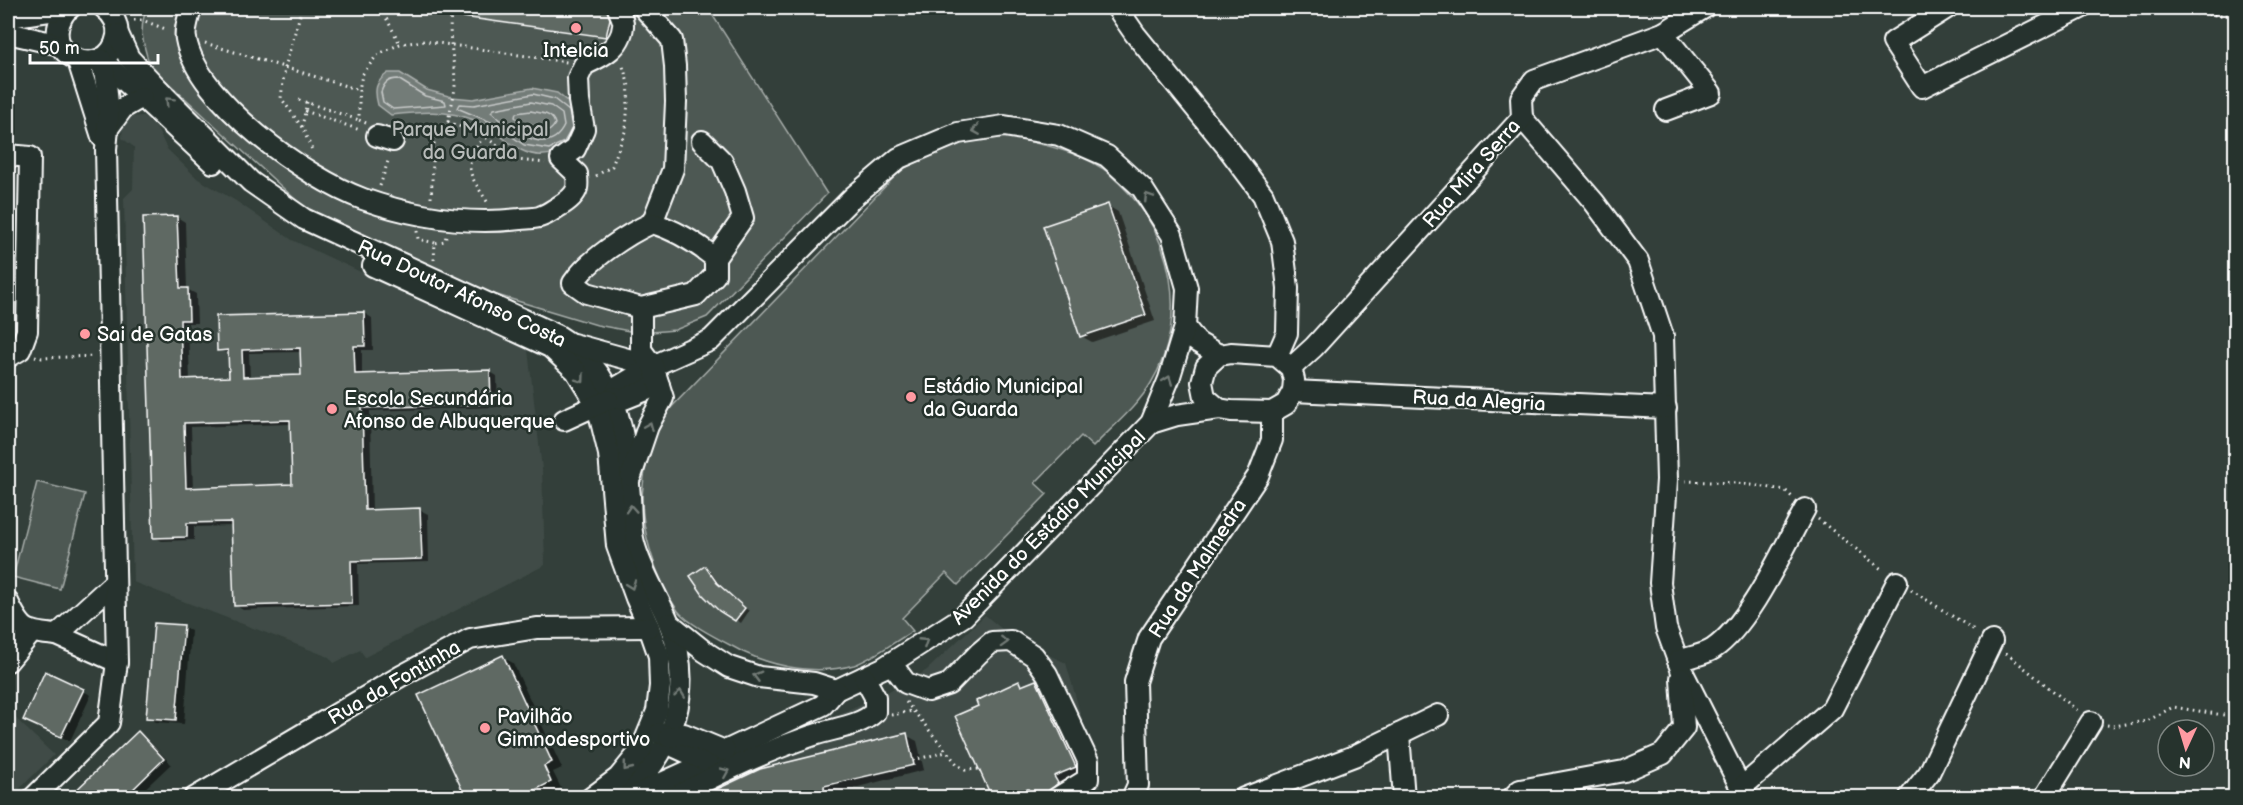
<svg xmlns="http://www.w3.org/2000/svg" width="2243" height="805" font-family="'Balsamiq Sans',sans-serif">
  <rect width="100%" height="100%" fill="#333f3a"/>
  <filter id="ink" filterUnits="userSpaceOnUse"><feTurbulence type="fractalNoise" baseFrequency=".0167" numOctaves="2"/><feDisplacementMap in="SourceGraphic" scale="12" xChannelSelector="R" yChannelSelector="G"/><feConvolveMatrix kernelMatrix="1 2 1 2 8 2 1 2 1" color-interpolation-filters="sRGB"/></filter>
  <g filter="url(#ink)">
    <g fill="#404c47">
      <polygon points="143,116 156,127 167,149 198,179 236,201 292,240 528,350 542,469 545,565 365,657 360,650 334,663 329,657 133,582 124,198 133,189 134,147 122,138 123,124 130,117"/>
      <polygon points="985,615 1003,630 1029,646 1066,663 1104,797 659,798 906,683 927,670"/>
      <polygon points="8,711 54,755 10,798 8,797"/>
    </g>
    <g fill="#4d5853" stroke="#a6aca9" stroke-width="1.5">
      <path d="M147 8H708L827 194 707 317 675 330 640 333 597 325 464 285 307 210 150 66C143 44 138 29 147 8Z"/>
      <path d="M1002 136C1036 143 1072 149 1102 168 1108 172 1113 178 1119 183 1173 233 1190 318 1151 383 1137 407 1112 427 1093 447L1081 436 1035 483 1047 494 958 585 946 573 902 618 913 631C897 640 870 660 854 665 817 675 777 668 743 652 727 643 689 625 678 611 656 580 638 524 643 486 645 461 654 439 663 416L901 170 959 141Z"/>
      <polygon points="37,482 85,494 60,589 13,577"/>
    </g>
    <path fill="#737b78" stroke="#abb0ae" stroke-width="1.5" d="M388 73H400L427 90 452 97 473 99 532 88 557 93 574 107C576 114 579 124 578 130 570 154 542 161 521 150 504 141 492 127 474 120 447 109 419 112 391 115L378 105C374 90 375 82 388 73Z"/>
    <g fill="#0007" fill-rule="evenodd">
      <polygon points="481,8 578,8 606,12 611,21 608,37 482,19 480,18"/>
      <polygon points="1108,206 1118,212 1155,321 1092,342 1081,336"/>
      <path d="M177 217 185 222 187 289 196 294 197 323H188L190 380 231 379 230 354 219 350 364 313 372 318 373 350H362V375L489 371 497 376 498 407 370 411 372 511 420 510 428 514 429 562 358 564 359 606 243 610 235 605 233 526 194 527V540L162 541 154 537ZM302 352 303 377 250 378 249 353ZM292 424 294 486 193 489 191 427Z"/>
      <polygon points="705,568 710,571 722,588 749,611 741,623 719,609"/>
      <polygon points="183,627 191,631 184,724 156,722 148,717"/>
      <polygon points="502,657 513,663 562,768 553,772 561,788 540,798 468,798"/>
      <polygon points="1036,682 1047,688 1086,771 1059,798 714,798 906,735 917,741 924,770 831,794 990,791 980,706 1019,683 1025,686"/>
      <polygon points="83,691 91,695 70,741 32,723"/>
      <polygon points="138,733 145,737 171,764 135,798 70,798"/>
      <polygon points="8,786 13,792 8,798"/>
    </g>
    <g fill="none" stroke-linecap="round" stroke-linejoin="round">
      <g stroke="#c7cac9" stroke-width="1.5">
        <path d="M398 79 425 96 445 101 446 105 393 109 383 102 381 92C384 83 388 79 398 79Z"/>
        <polygon points="533,94 554,99 569,111 572,128 564,142 549,149 524,145 493,123 457,108 459,104 474,105"/>
        <path d="M531 102 551 106 562 114 564 126C548 160 510 128 491 112L494 109Z"/>
        <path d="M531 111C540 113 553 113 555 124 546 142 524 126 515 117L516 113Z"/>
      </g>
    </g>
    <g fill="#5f6964" stroke="#fff" stroke-width="1.5" fill-rule="evenodd">
      <polygon points="456,8 588,8 607,10 610,19 606,37 456,16"/>
      <polygon points="1108,204 1146,315 1080,337 1043,226"/>
      <path d="M177 216 180 288H188L189 320H180L182 379 229 377 228 350 217 351 216 316 364 312 365 346H354L355 374 490 370 491 404 362 408 365 510 420 508 422 559 351 561 352 603 234 606 231 522 187 523V537L153 538 143 217ZM300 348 301 375 243 377 242 350ZM290 420 292 484 186 488 184 423Z"/>
      <polygon points="705,566 717,583 745,608 735,621 719,611 703,595 690,576"/>
      <polygon points="154,623 184,625 176,720 146,718"/>
      <polygon points="503,655 552,762 544,766 551,782 531,792 534,798 466,798 418,695"/>
      <polygon points="45,671 84,689 61,737 23,720"/>
      <polygon points="1036,680 1076,767 1054,776 1058,783 1046,794 1039,798 1032,798 1028,789 1008,798 992,798 955,716 978,706 976,701 1019,681 1021,686"/>
      <polygon points="138,731 164,759 124,798 68,798"/>
      <polygon points="907,733 914,765 824,786 825,798 712,798 711,792 760,769"/>
    </g>
    <g fill="none" stroke-linecap="round" stroke-linejoin="round">
      <defs>
        <g id="minor">
          <path d="M68 8C30 56 108 85 117 36 119 25 113 14 104 8"/>
          <path d="M191 8C189 17 184 30 186 39 197 101 306 178 363 199 414 217 466 225 520 219 527 218 536 219 542 216 548 214 553 210 558 207 565 203 575 196 577 188 578 184 577 178 577 174L561 159 575 149 584 129 579 101 578 78 584 65C601 57 621 48 623 26 624 21 620 13 618 8"/>
          <polyline points="644,8 672,40 675,66 676,102 673,169 652,223"/>
          <polyline points="1117,8 1135,34 1227,147 1263,195 1282,241 1288,288 1287,333 1277,356"/>
          <polyline points="1947,8 1893,42 1922,87 2081,8"/>
          <polyline points="8,17 70,8"/>
          <polyline points="8,33 60,45"/>
          <polyline points="1663,33 1711,93 1666,110"/>
          <path d="M118 34 129 58 165 96 251 182 304 219 557 335C619 372 625 432 630 497 631 512 630 529 634 543 641 571 658 596 669 623 695 686 675 752 624 796"/>
          <polyline points="101,59 213,163"/>
          <polyline points="78,61 102,137"/>
          <polyline points="1522,118 1594,202 1638,261 1663,336 1667,480 1660,583 1666,628 1681,669 1746,798"/>
          <polyline points="109,127 123,108 142,97"/>
          <polyline points="377,136 393,141"/>
          <polyline points="702,141 722,161 735,191 743,218 715,258"/>
          <polyline points="8,155 30,157 27,331 20,350 8,357"/>
          <polyline points="373,266 550,347 576,371 597,405 609,454 617,546 636,598 649,627 659,656 660,686 657,711 641,750 618,778 591,798"/>
          <polyline points="1185,327 1197,342 1219,355"/>
          <polyline points="573,344 653,366 711,340 853,197 899,158 958,133 1004,126 1059,135 1107,156 1142,188 1172,235 1187,288 1185,327 1169,379 1151,423 964,616 883,668 836,690 823,705 725,751 708,762 629,798"/>
          <polyline points="1291,368 1314,347 1522,118 1521,98 1534,80 1663,33 1704,8"/>
          <polyline points="1293,391 1666,408"/>
          <polyline points="614,397 619,386 653,366"/>
          <polyline points="614,397 624,399 659,385"/>
          <polyline points="564,420 608,400"/>
          <polyline points="1151,423 1177,415 1219,409 1231,411 1272,412 1286,404 1293,391 1294,380 1291,368 1277,356 1231,353 1219,355 1206,367 1202,382 1205,397 1219,409"/>
          <path d="M631 476 648 426 663 398 653 366 641 350V308L696 295 715 275V258C695 242 676 230 652 223 627 234 587 261 573 283L587 293 641 308"/>
          <path d="M8 602C22 631 25 632 57 635L115 582"/>
          <polyline points="669,623 704,651 729,667 759,677 814,683 836,690"/>
          <polyline points="57,635 117,662"/>
          <polyline points="8,661 32,632"/>
          <path d="M1678 661C1689 657 1704 655 1713 649 1750 624 1783 549 1805 509"/>
          <polyline points="891,663 906,683 928,691 949,684 979,653 992,642 1011,641 1034,656 1047,674 1088,761 1088,779 1057,798"/>
          <polyline points="660,733 669,737 677,748 708,762"/>
          <polyline points="1399,734 1404,798"/>
          <polyline points="669,737 684,734 725,751"/>
          <polyline points="1741,788 1832,709 1897,582"/>
          <path d="M33 798 109 723 117 662 106 149C110 118 109 89 101 59"/>
          <polyline points="194,798 401,676 470,639 537,628 649,627"/>
          <path d="M673 798C717 774 764 752 811 736 833 728 859 727 875 712V697L864 677"/>
          <polyline points="1132,798 1138,785 1135,682 1149,638 1258,476 1272,440 1272,412"/>
          <polyline points="1244,798 1354,756 1438,715"/>
          <polyline points="1512,798 1520,790 1624,771 1663,754 1684,728 1681,678"/>
          <polyline points="1909,798 1929,773 1992,641"/>
          <polyline points="2044,798 2091,722"/>
        </g>
      </defs>
      <use href="#minor" stroke="#fff" stroke-width="24"/>
      <g stroke="#fff" stroke-width="3" stroke-dasharray="1.5 4.5" stroke-linecap="butt">
        <polyline points="381,8 400,44"/>
        <polyline points="445,8 451,13"/>
        <polyline points="2173,8 2184,13 2236,16"/>
        <polyline points="134,20 142,20 168,30"/>
        <polyline points="205,43 359,90"/>
        <polyline points="299,100 359,120"/>
        <polyline points="307,102 302,127 313,152"/>
        <polyline points="305,111 360,130"/>
        <path d="M448 122C450 109 456 93 455 80 454 57 446 29 453 8"/>
        <polyline points="366,123 359,120 359,90 362,75 377,55 400,44 424,41 567,62"/>
        <polyline points="302,127 281,98 285,67 302,8"/>
        <polyline points="407,131 435,128 448,122 484,136 517,160 545,163"/>
        <path d="M484 136C461 168 469 173 488 203"/>
        <polyline points="596,176 612,166 626,129 629,86 622,63"/>
        <polyline points="380,186 389,158"/>
        <polyline points="431,198 435,128"/>
        <polyline points="417,231 418,239 435,243"/>
        <polyline points="434,260 435,243 445,241 446,236"/>
        <polyline points="35,356 42,358 94,356"/>
        <polyline points="1685,481 1737,483 1785,490 1792,497"/>
        <polyline points="1818,519 1884,571"/>
        <polyline points="1911,590 1976,631"/>
        <polyline points="2006,653 2078,711"/>
        <polyline points="906,702 957,764 965,770 979,769"/>
        <polyline points="891,715 913,711"/>
        <polyline points="2107,725 2113,726 2147,721 2173,707 2236,717"/>
        <polyline points="913,760 946,752"/>
      </g>
      <use href="#minor" stroke="#26332d" stroke-width="20"/>
    </g>
    <defs><path id="oneway-chevron" d="M-2-3.5L2.5 0L-2 3.5" fill="none" stroke-width="1.6" stroke-linecap="round" stroke-linejoin="round" transform="scale(1.5)"/></defs>
    <g stroke="#727a76">
      <use href="#oneway-chevron" transform="translate(169 101) rotate(-135)"/>
      <use href="#oneway-chevron" transform="translate(976 130) rotate(171)"/>
      <use href="#oneway-chevron" transform="translate(1148 197) rotate(-123)"/>
      <use href="#oneway-chevron" transform="translate(581 379) rotate(54)"/>
      <use href="#oneway-chevron" transform="translate(1168 380) rotate(-70)"/>
      <use href="#oneway-chevron" transform="translate(649 426) rotate(-67)"/>
      <use href="#oneway-chevron" transform="translate(631 509) rotate(-94)"/>
      <use href="#oneway-chevron" transform="translate(631 585) rotate(70)"/>
      <use href="#oneway-chevron" transform="translate(924 642) rotate(-33)"/>
      <use href="#oneway-chevron" transform="translate(1004 642) rotate(2)"/>
      <use href="#oneway-chevron" transform="translate(757 676) rotate(-165)"/>
      <use href="#oneway-chevron" transform="translate(680 694) rotate(-83)"/>
      <use href="#oneway-chevron" transform="translate(627 767) rotate(129)"/>
      <use href="#oneway-chevron" transform="translate(725 772) rotate(-23)"/>
    </g>
  </g>
  <g fill="#ff9aa2" stroke="#26332d" stroke-width="2">
    <circle cx="576" cy="28" r="6"/>
    <circle cx="85" cy="334" r="6"/>
    <circle cx="911" cy="397" r="6"/>
    <circle cx="332" cy="409" r="6"/>
    <circle cx="485" cy="728" r="6"/>
  </g>
  <g text-anchor="middle" stroke-width="5" stroke-linejoin="round" paint-order="stroke">
    <g font-size="20" fill="#fff" stroke="#26332d" text-anchor="start">
      <text x="576" y="57" text-anchor="middle">Intelcia</text>
      <text x="97" y="341">Sai de Gatas</text>
      <text x="923" y="393">Estádio Municipal<tspan x="923" dy="23">da Guarda</tspan></text>
      <text x="344" y="405">Escola Secundária<tspan x="344" dy="23">Afonso de Albuquerque</tspan></text>
      <text x="497" y="723">Pavilhão<tspan x="497" dy="23">Gimnodesportivo</tspan></text>
    </g>
    <g font-size="20" fill="#b8bcba" stroke="#26332d">
      <text x="470" y="136">Parque Municipal<tspan x="470" dy="23">da Guarda</tspan></text>
    </g>
    <g font-size="20" fill="#fff" stroke="#26332d">
      <text transform="translate(1471 173) rotate(-49)" y="7">Rua Mira Serra</text>
      <text transform="translate(462 293) rotate(25)" y="7">Rua Doutor Afonso Costa</text>
      <text transform="translate(1479 400) rotate(3)" y="7">Rua da Alegria</text>
      <text transform="translate(1048 527) rotate(-45)" y="7">Avenida do Estádio Municipal</text>
      <text transform="translate(1197 568) rotate(-57)" y="7">Rua da Malmedra</text>
      <text transform="translate(394 682) rotate(-30)" y="7">Rua da Fontinha</text>
    </g>
  </g>
  <rect width="2243" height="805" fill="none" stroke="#26332d" stroke-width="30"/>
  <rect x="15" y="15" width="2213" height="775" fill="none" stroke="#fff" stroke-width="2" filter="url(#ink)"/>
  <g transform="translate(2186 748) rotate(184)"><circle r="28" fill="#26332d" stroke="#7d8581" stroke-width="1.5"/>
  <path d="M0-4.5L10 22L0 15L-10 22Z" fill="#ff9aa2"/>
  <text y="-9" font-size="16" font-weight="bold" text-anchor="middle" fill="#ffffff">N</text>
  </g>
  <path d="M30 54v9h128v-9" fill="none" stroke="#ffffff" stroke-width="3"/>
  <text x="39" y="54" font-size="18" fill="#ffffff" stroke="#26332d" stroke-width="4.5" paint-order="stroke">50 m</text>
</svg>
